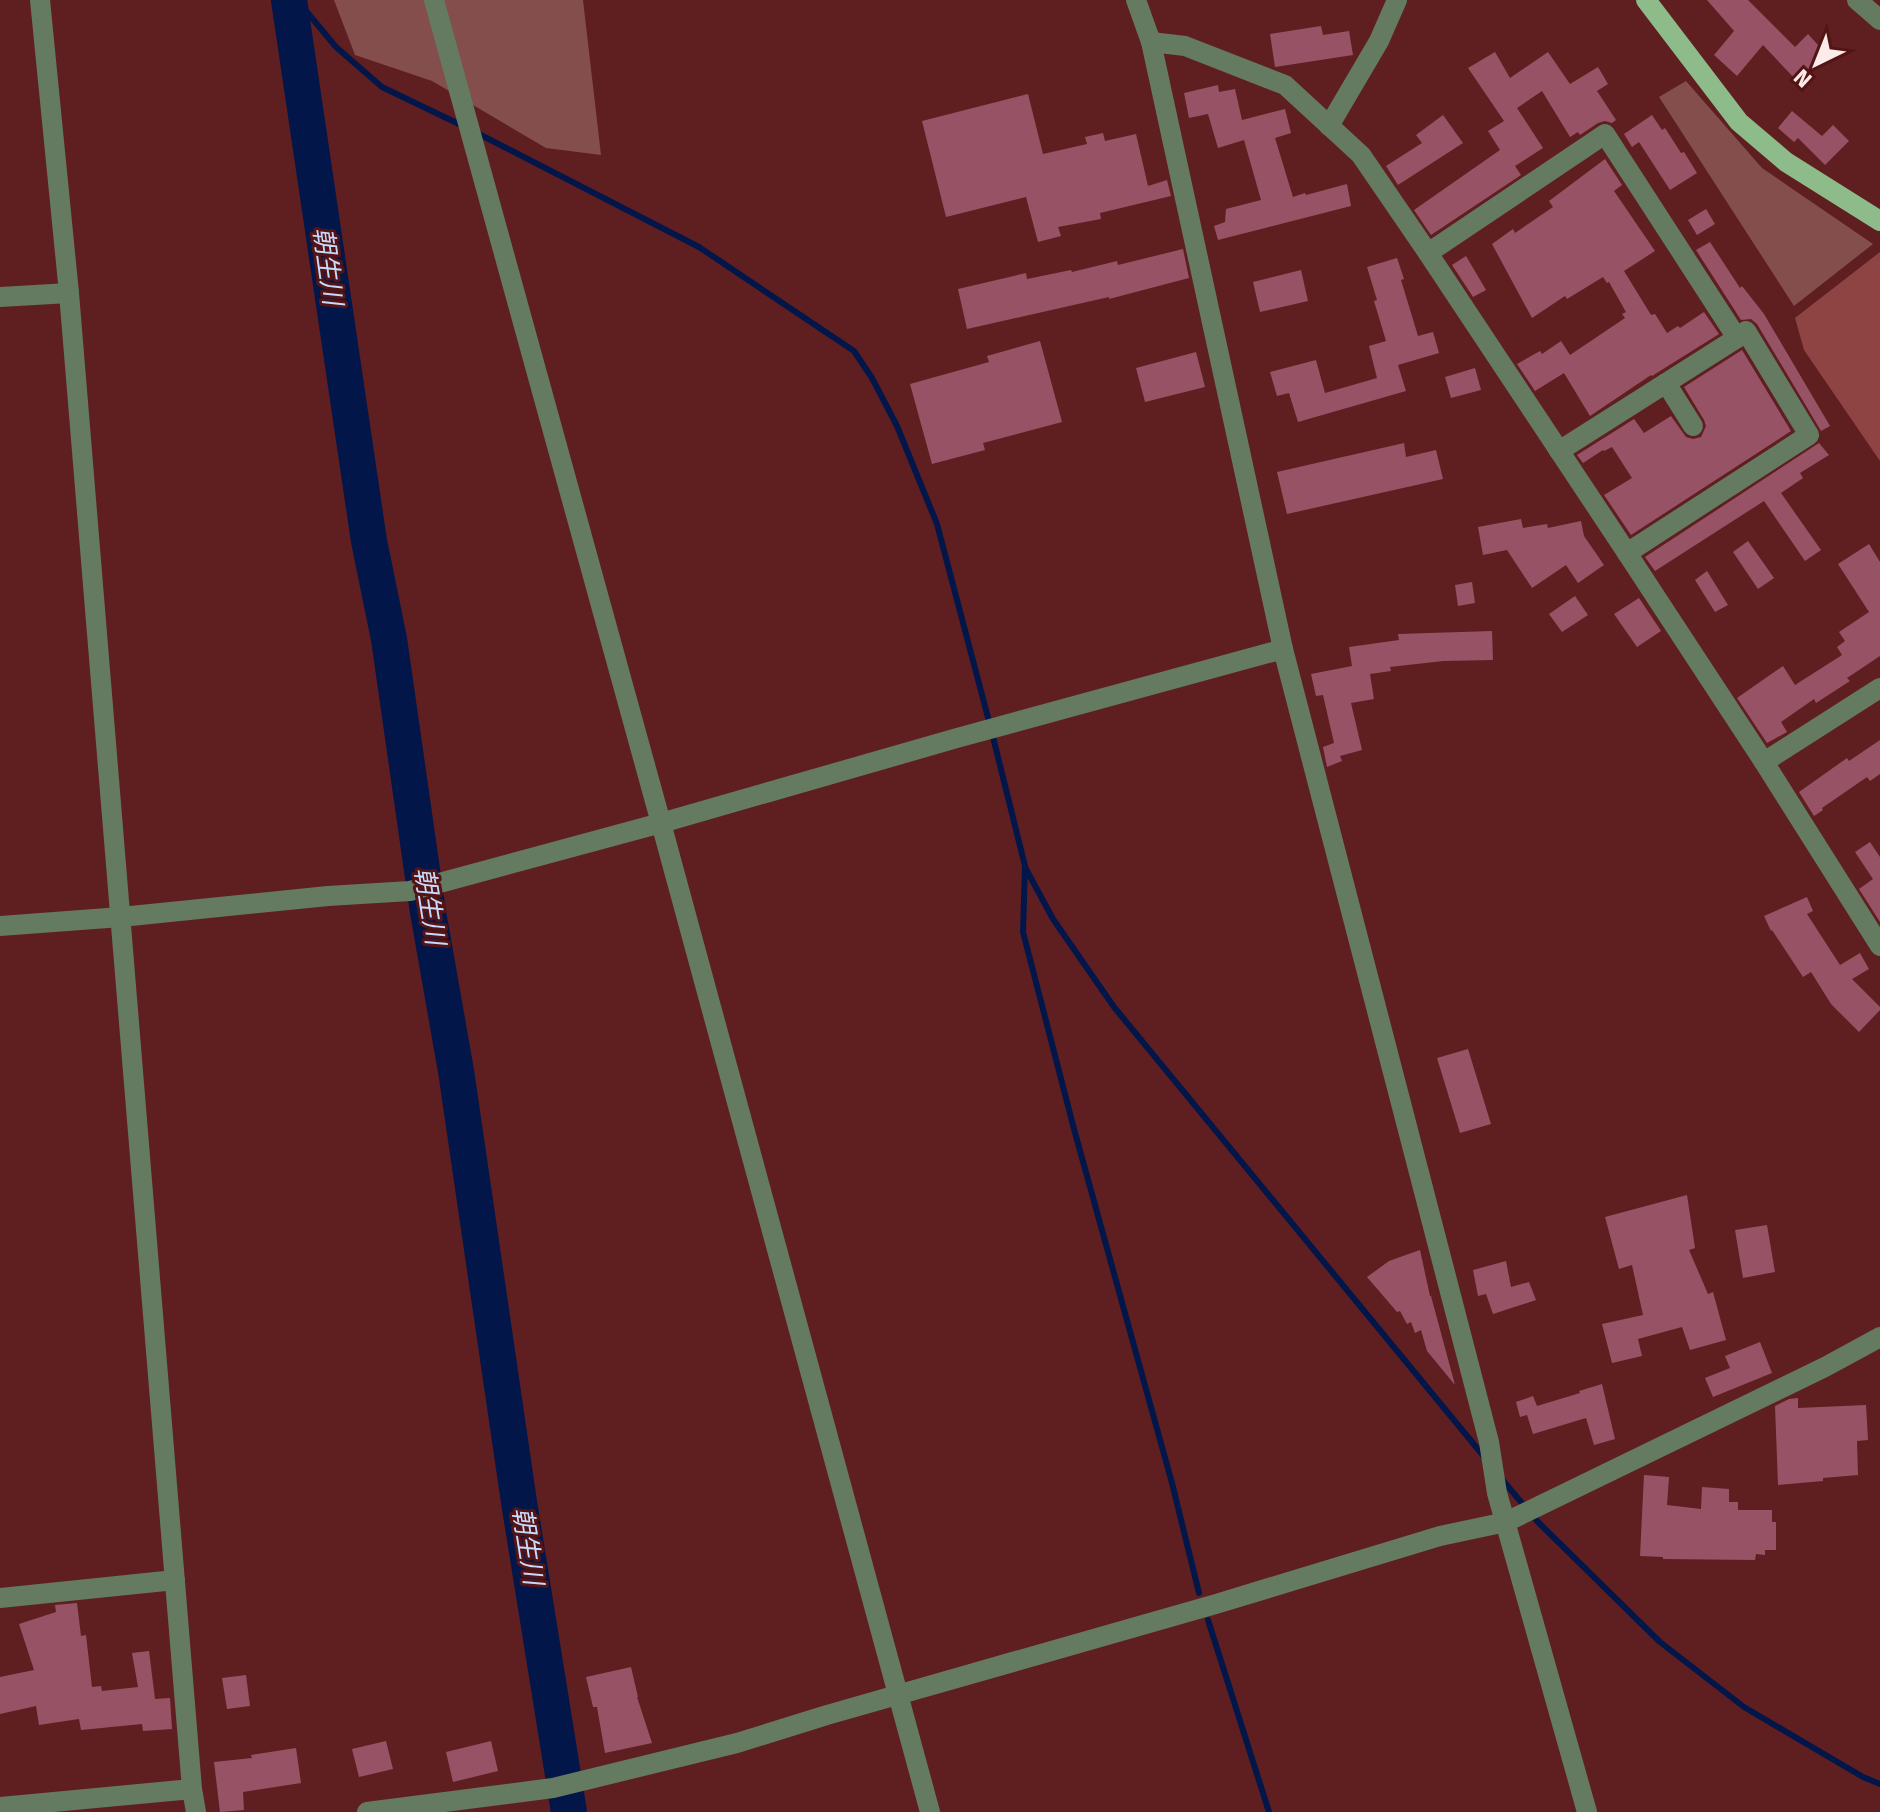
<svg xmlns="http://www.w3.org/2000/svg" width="1880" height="1812" font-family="'Fira Sans','Noto Sans JP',sans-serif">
  <rect width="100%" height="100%" fill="#5f1f20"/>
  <g fill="#834e4b">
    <polygon points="334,0 583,0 601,155 546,148 432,81 355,55"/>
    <polygon points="1686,81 1762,168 1873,244 1794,306 1659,97"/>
  </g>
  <polygon fill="#8e4442" points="1880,252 1880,461 1804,350 1795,318"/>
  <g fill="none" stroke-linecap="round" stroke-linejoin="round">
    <g stroke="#03164a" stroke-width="6">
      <polyline points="297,0 336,47 382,87 463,126"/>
      <polyline points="477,133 699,247 854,351 872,378 897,426 937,524 991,729 1025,866 1023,932 1074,1129 1172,1483 1199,1593"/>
      <polyline points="1026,869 1053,919 1114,1007 1486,1459"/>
      <polyline points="1500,1477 1538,1522 1660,1642 1744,1707 1863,1777 1880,1784"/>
      <polyline points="1208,1620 1269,1812"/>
    </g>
    <polyline stroke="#03164a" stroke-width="36" points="289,0 369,541 389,639 428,912 456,1071 519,1502 569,1812"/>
  </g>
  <g fill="#975365">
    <polygon points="1707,0 1748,0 1795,47 1808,34 1827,55 1796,80 1763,45 1737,76 1714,55 1734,31"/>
    <polygon points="1321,26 1323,35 1349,31 1353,55 1275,67 1270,34"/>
    <polygon points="1495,52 1510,78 1548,52 1570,84 1598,67 1608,84 1597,91 1616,120 1612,123 1605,121 1598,123 1580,135 1578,132 1570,137 1542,91 1517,108 1543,148 1515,166 1521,175 1431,235 1414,210 1500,150 1488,131 1504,121 1468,68"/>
    <polygon points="1218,85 1219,92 1235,89 1242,120 1285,109 1291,133 1275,138 1293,197 1305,193 1306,195 1347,184 1351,206 1218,240 1214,226 1225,222 1226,209 1261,200 1244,140 1218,148 1208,114 1189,118 1184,93"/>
    <polygon points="1028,94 1043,154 1087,144 1085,137 1103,133 1105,141 1136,134 1148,186 1167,180 1171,196 1100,213 1101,219 1058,227 1061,236 1038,242 1026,197 946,217 922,121"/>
    <polygon points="1792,111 1822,136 1833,125 1849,141 1825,165 1798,138 1794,142 1778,128"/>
    <polygon points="1443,115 1463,143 1398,185 1386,166 1422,143 1416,135"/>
    <polygon points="1652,115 1662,130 1665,128 1681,153 1684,152 1697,173 1670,190 1639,142 1632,147 1624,134"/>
    <polygon points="1605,159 1622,185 1614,191 1655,251 1624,271 1651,315 1655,314 1667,333 1678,326 1680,328 1704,312 1719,334 1652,376 1651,375 1590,416 1564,373 1535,391 1517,364 1540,351 1542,354 1561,341 1570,355 1625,318 1622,314 1626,312 1609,282 1607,283 1603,277 1567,299 1565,296 1532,318 1492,244 1513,229 1515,233 1553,207 1549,201"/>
    <polygon points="1706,209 1715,224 1697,235 1688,220"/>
    <polygon points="1710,242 1740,288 1742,286 1764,314 1830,426 1821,431 1757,324 1751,319 1741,320 1696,250"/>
    <polygon points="1183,249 1189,278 1109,299 1109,297 967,329 958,289 1026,273 1027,279 1071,270 1072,272 1117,261 1118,265"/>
    <polygon points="1466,256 1486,290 1473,297 1452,265"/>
    <polygon points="1397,258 1404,279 1401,280 1418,336 1433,332 1439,353 1398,365 1406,391 1298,422 1289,393 1277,396 1270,372 1316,360 1325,393 1377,378 1369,346 1386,341 1374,301 1377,300 1367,267"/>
    <polygon points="1301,270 1308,301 1260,312 1253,282"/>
    <polygon points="1040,341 1062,422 983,443 985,450 932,464 910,384 989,362 987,356"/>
    <polygon points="1742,350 1791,431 1631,535 1604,495 1632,478 1612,447 1604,451 1603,450 1583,463 1577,455 1634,419 1644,433 1671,416 1686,437 1693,439 1701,437 1706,426 1704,420 1684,387"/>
    <polygon points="1196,352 1205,387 1145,402 1136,368"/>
    <polygon points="1475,368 1481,390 1451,398 1445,377"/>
    <polygon points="1404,443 1406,457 1436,450 1443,479 1287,514 1277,472"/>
    <polygon points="1819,443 1829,455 1800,473 1803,478 1781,493 1821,550 1805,561 1764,501 1655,571 1645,557"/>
    <polygon points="1521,519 1523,528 1547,524 1548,528 1581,521 1584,536 1604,565 1578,583 1566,565 1532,588 1507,550 1483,555 1478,527"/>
    <polygon points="1748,541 1774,578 1758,589 1733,552"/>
    <polygon points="1869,544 1880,562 1880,656 1847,678 1850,681 1816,703 1814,699 1781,722 1787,732 1767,743 1737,698 1783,666 1795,685 1842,655 1837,647 1845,641 1839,632 1869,612 1838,564"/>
    <polygon points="1707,571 1728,605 1715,612 1695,580"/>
    <polygon points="1472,582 1475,603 1458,606 1455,585"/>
    <polygon points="1575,596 1588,615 1562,632 1549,614"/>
    <polygon points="1639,598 1661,631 1637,647 1614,614"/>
    <polygon points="1492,631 1493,660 1443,661 1390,667 1391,671 1370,674 1374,699 1351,703 1362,750 1340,756 1342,761 1327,767 1323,747 1334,743 1323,695 1316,696 1311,674 1352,666 1349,647 1399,640 1398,634"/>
    <polygon points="1880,740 1880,774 1870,781 1867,777 1822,808 1823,810 1814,816 1799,792 1847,758 1849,761"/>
    <polygon points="1870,842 1880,857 1880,922 1859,889 1873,879 1855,852"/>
    <polygon points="1807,897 1813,911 1807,914 1840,965 1860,953 1869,969 1852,979 1880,1007 1880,1010 1859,1032 1831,1004 1811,972 1803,977 1772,930 1771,931 1764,916"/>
    <polygon points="1468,1049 1491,1124 1460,1133 1437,1058"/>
    <polygon points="1687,1195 1695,1248 1689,1250 1708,1294 1713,1292 1726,1340 1690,1350 1682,1327 1638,1339 1642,1356 1612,1363 1602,1324 1643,1315 1632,1265 1619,1269 1605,1217"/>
    <polygon points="1767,1225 1775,1272 1743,1278 1735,1230"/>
    <polygon points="1420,1250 1430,1296 1431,1296 1455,1385 1427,1351 1421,1330 1415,1333 1411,1322 1407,1324 1400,1311 1397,1312 1367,1277 1389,1261"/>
    <polygon points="1506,1261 1511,1287 1529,1282 1536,1300 1493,1314 1486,1294 1478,1296 1473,1270"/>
    <polygon points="1760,1342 1772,1373 1713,1397 1705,1378 1730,1368 1725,1356"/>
    <polygon points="1602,1384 1615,1439 1594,1445 1586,1418 1533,1434 1527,1415 1520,1417 1516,1402 1533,1396 1537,1406 1580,1393 1579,1391"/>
    <polygon points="1798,1398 1798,1408 1866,1405 1868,1440 1857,1441 1858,1475 1823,1478 1823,1481 1778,1485 1775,1406 1789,1399"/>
    <polygon points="1644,1475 1669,1477 1667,1505 1701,1509 1702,1487 1729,1489 1729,1502 1738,1502 1738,1510 1772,1510 1772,1522 1776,1522 1776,1550 1765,1550 1765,1555 1756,1554 1755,1560 1663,1559 1663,1557 1640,1556"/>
    <polygon points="77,1603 81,1636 86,1635 92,1687 101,1686 102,1691 138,1687 132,1653 149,1651 155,1699 170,1698 172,1729 143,1731 142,1724 81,1730 79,1719 39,1725 36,1706 0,1714 0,1677 34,1670 19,1624 56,1612 55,1605"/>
    <polygon points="631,1667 638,1697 637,1697 652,1743 605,1753 597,1707 593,1707 586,1677"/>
    <polygon points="246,1675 250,1706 227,1709 222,1678"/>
    <polygon points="386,1741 393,1769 359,1777 352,1749"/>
    <polygon points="491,1741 498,1771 453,1782 446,1752"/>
    <polygon points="296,1748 301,1783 243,1792 244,1810 220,1812 214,1762 252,1758 251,1755"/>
  </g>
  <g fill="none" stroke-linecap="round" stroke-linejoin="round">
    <g stroke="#647b62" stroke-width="20">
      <polyline points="40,0 69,293 192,1789 196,1812"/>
      <polyline points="434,0 661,823 930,1812"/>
      <polyline points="1136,0 1151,42 1283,649 1489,1442 1497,1493 1587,1812"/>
      <polyline points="1857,0 1880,20"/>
      <polyline points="1151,42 1185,46 1285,85 1361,155 1428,253 1627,553 1764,762 1880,946"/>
      <polyline points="1329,126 1379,41 1397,0"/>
      <polyline points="1428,253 1605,134 1737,338 1559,451"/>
      <polyline points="0,297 69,293"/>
      <polyline points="1666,383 1693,426"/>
      <polyline points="1627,553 1809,435 1746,331 1737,338"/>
      <polyline points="1764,762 1880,688"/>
      <polyline points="0,926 121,917 328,896 410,891 661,823 957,738 1283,649"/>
      <polyline points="0,1598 175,1580"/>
      <polyline points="0,1807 192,1789"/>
      <polyline points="367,1812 553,1788 737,1743 827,1715 1216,1604 1440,1536 1506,1522 1825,1367 1880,1337"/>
    </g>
    <polyline stroke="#8dbc8a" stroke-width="20" points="1646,0 1739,122 1786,162 1880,221"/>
  </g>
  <g text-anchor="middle" stroke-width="6" stroke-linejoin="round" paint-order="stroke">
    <g font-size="26" font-style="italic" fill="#c7dafd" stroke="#531416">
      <text transform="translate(328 266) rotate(82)" y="9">朝生川</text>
      <text transform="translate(430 906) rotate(81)" y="9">朝生川</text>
      <text transform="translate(528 1546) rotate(81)" y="9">朝生川</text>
    </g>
  </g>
  <g transform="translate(1816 64) rotate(223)" stroke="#531416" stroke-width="6" paint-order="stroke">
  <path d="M0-6L14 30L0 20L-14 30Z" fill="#fdebea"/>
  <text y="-12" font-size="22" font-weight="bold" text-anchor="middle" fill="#fdebea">N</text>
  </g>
</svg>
